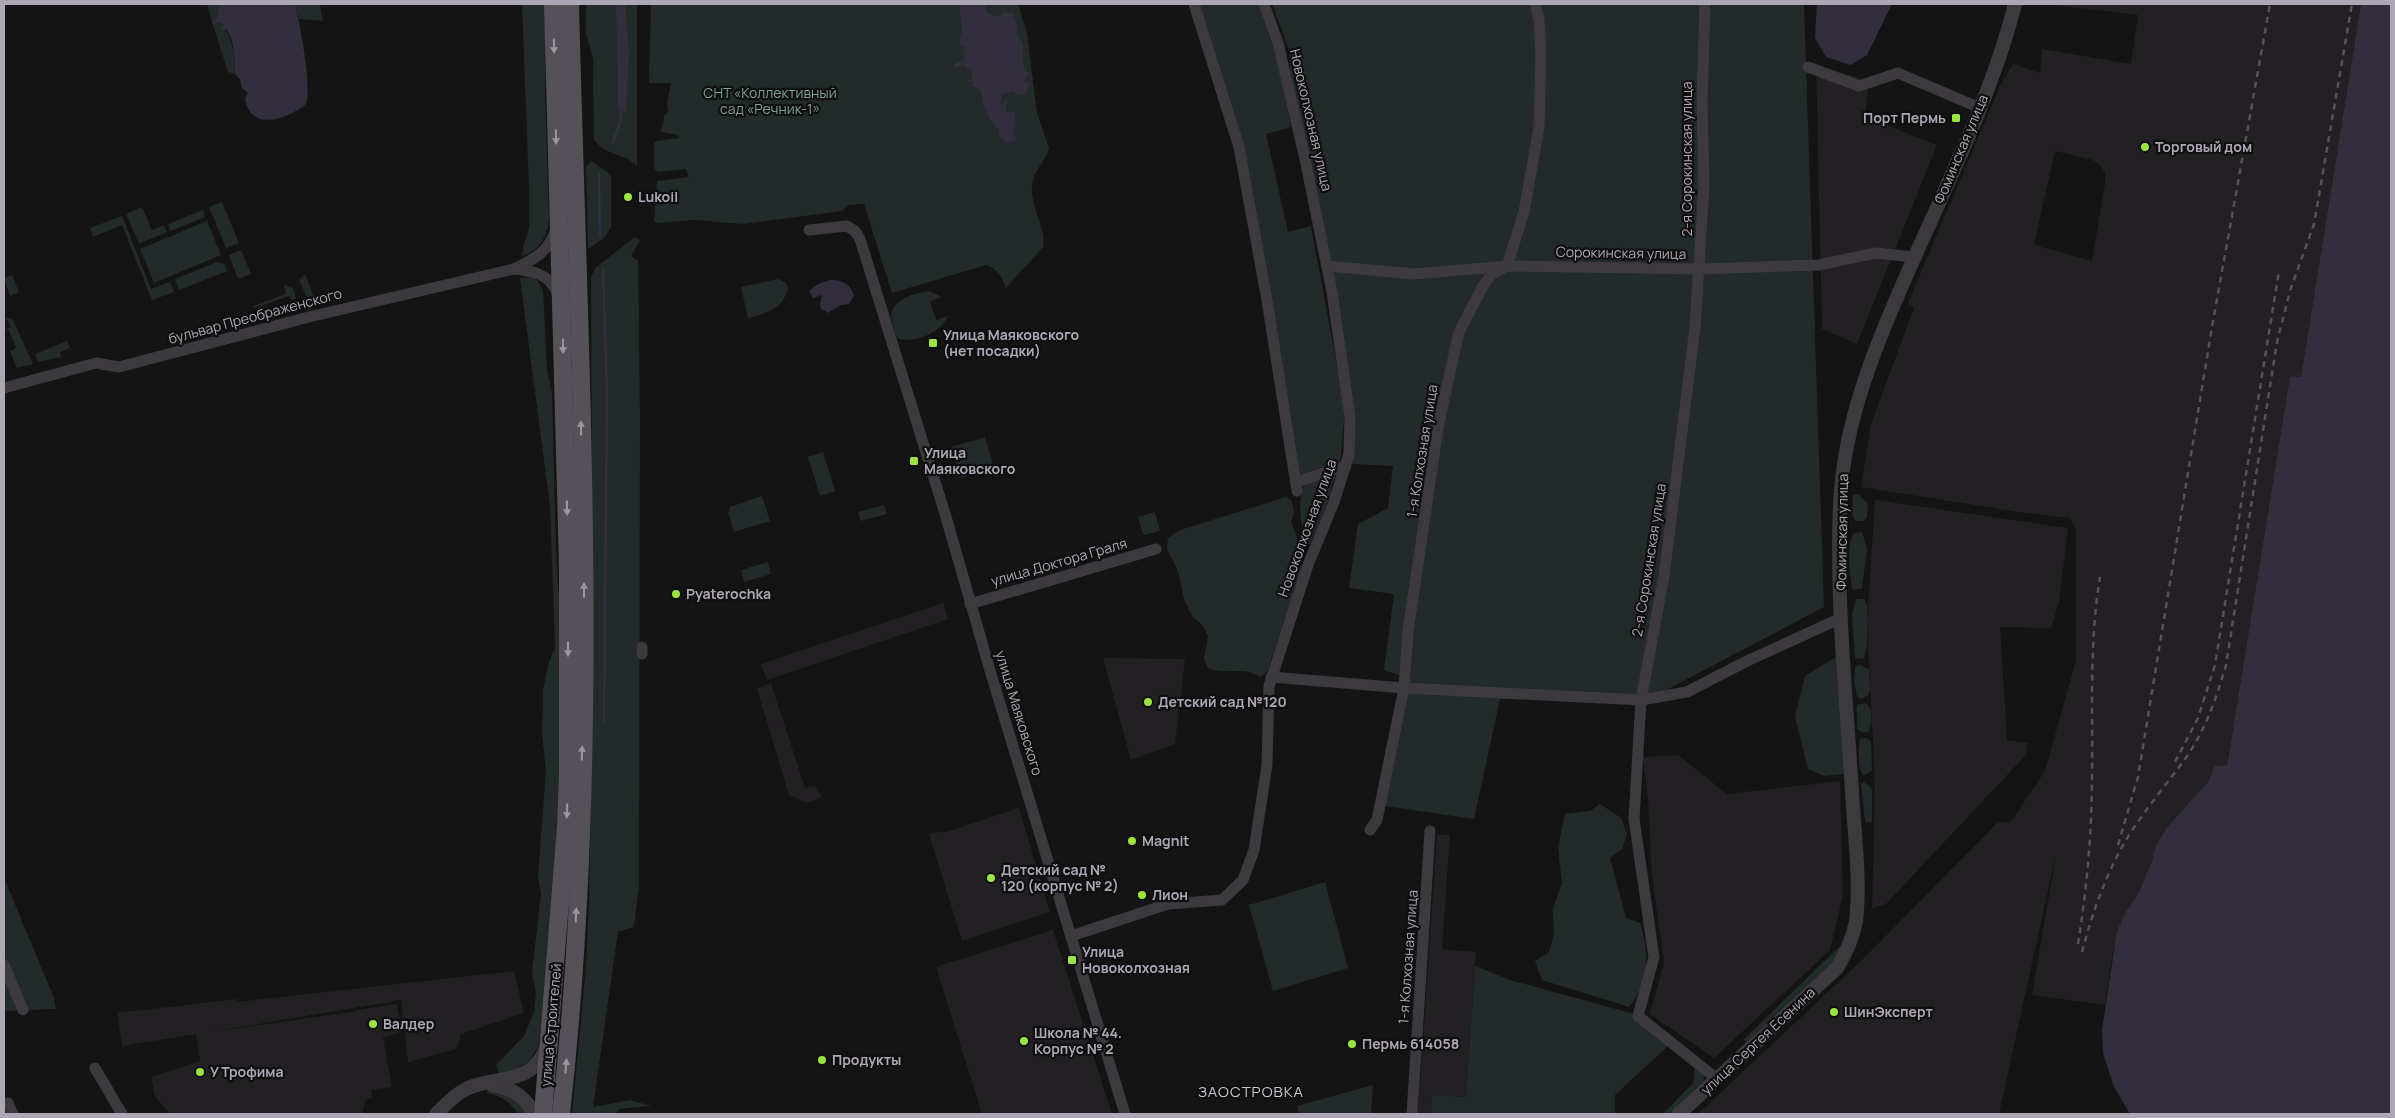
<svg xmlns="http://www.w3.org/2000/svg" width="2395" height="1118" font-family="Manrope,sans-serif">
  <rect width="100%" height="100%" fill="#151415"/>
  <g fill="#222022" fill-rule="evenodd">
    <path d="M2046 4H2361L2301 377 2290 376 2227 766 2215 765 2208 782 2168 826 2156 844 2152 861 2138 894 2127 910 2113 951 2105 1005 2032 995 2056 854 1999 1114H1698L1866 956 1998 822 2010 823 2045 771 2076 660V530L2070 518 2019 512 1861 487 1871 424 1914 308 1908 303 2000 86 2013 64 2040 73 2042 49 2131 64 2138 15ZM2055 151 2093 160 2100 165 2105 173V184L2092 261 2034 245Z"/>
    <polygon points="1816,65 1869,81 1865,117 1937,145 1857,344 1822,329"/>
    <polygon points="1875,500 2068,528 2059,602 2051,628 2000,627 2007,740 2028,743 2026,755 1886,904 1872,908 1875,784 1867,622"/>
    <polygon points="943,603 948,619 767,680 761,664"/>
    <polygon points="1103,658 1185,659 1175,744 1131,760"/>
    <polygon points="771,683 805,788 815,786 822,797 807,803 789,795 757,689"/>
    <polygon points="1678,755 1727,794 1840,781 1843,895 1830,950 1714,1058 1650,1014 1664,962 1652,877 1648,798 1643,757"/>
    <polygon points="1019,808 1050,912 962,941 929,834 942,831 943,833"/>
    <polygon points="1437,835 1450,835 1442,949 1476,952 1466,1097 1432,1095 1431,1114 1418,1114"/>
    <polygon points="1053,930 1112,1114 982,1114 936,967"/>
    <polygon points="514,971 524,1013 461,1034 457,1049 408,1062 401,1000 211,1032 358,1011 358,1010 397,1004 402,1032 383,1037 392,1087 371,1090 372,1098 366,1099 362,1114 171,1114 155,1097 151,1077 200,1061 196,1034 122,1046 117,1013 237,999 237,1002"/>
  </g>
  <g fill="#222a2a">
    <polygon points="207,4 219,4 217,18 212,22"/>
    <polygon points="295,4 320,4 323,21 299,19"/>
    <path d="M522 4H547L545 90 549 220C546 238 540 250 522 256L523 247 529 228V189Z"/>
    <path d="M586 4H637V166C625 153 603 155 594 139L593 59 586 33Z"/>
    <path d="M651 4H1018L1027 32 1037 113 1049 148C1046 161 1033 171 1032 186 1030 207 1047 230 1043 247L1006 288C1002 277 998 269 986 265L892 293 864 204 849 205 842 211 742 224 695 220 656 223 654 221 657 181 689 177 686 169 658 172 654 168V143L656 141 679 138 678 135 661 132 660 130 663 125 664 115 668 112 667 103 671 83H649Z"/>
    <polygon points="1197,4 1258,4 1278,59 1291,127 1266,134 1288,232 1311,226 1345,409 1340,464 1300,477 1244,158"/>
    <polygon points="1272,4 1804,4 1824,607 1651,698 1500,699 1474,819 1385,806 1402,676 1384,670 1394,594 1349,588 1358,524 1388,508 1393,466 1352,464 1355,425 1291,82 1289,50"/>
    <path d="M220 22C233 37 235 54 235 74L228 72 213 25Z"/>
    <polygon points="591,161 607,172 611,177 611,227 604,238 588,249 586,167"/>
    <polygon points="222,202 239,243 226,248 209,207"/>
    <polygon points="142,207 152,230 164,225 167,232 139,244 126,214"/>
    <polygon points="203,210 205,217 170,231 168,224"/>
    <polygon points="122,216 151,289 170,282 174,292 152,300 122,225 93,237 90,228"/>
    <polygon points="207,221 221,255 154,283 140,249"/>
    <polygon points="635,237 640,240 631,256 638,261 640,415 639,884 634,927 618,932 593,1107 630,1100 651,1106 619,1109 616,1114 572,1114 586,966 589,902 593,678 591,278 595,268"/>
    <polygon points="241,250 251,274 238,279 229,255"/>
    <polygon points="217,262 225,264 227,271 179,290 175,279"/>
    <polygon points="305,274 316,303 309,302 299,280"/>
    <polygon points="12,275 19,292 10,296 4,278"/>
    <polygon points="532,277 538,281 543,290 547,370 552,392 556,550 563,665 556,850 543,1011 538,1047 529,1061 514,1071 499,1074 496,1065 524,1036 534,1012 536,993 532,972 541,894 538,876 546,770 542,733 543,689 549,662 555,648 550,506 520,278"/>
    <path d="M778 279 786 283 788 287C785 308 765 314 748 318L741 287Z"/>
    <polygon points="284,285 293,288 296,299 292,300 289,296 255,308 253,306 286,294"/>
    <path d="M929 291 942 297 930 301 936 320 948 316C942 332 916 343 899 339 895 335 894 330 893 325 885 301 910 294 929 291Z"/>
    <polygon points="9,318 13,320 33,364 17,368 10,351 16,348 9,330 4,331 11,327 8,321 5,319"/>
    <polygon points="67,341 70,348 60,352 61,357 38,362 35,354"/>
    <polygon points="985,437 994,468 960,478 951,447"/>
    <polygon points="823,452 835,491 820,496 808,457"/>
    <path d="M1335 475 1336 477 1332 485 1331 494 1310 544C1300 535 1297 497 1304 485Z"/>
    <polygon points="1858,494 1868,504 1867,518 1863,521 1855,521 1852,515 1853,495"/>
    <polygon points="762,496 770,521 734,532 728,513 730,507"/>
    <path d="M1286 497 1292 501 1294 513 1291 521 1299 544 1302 569 1267 672 1260 677C1243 665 1226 676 1208 668L1204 659 1208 636 1202 625 1192 616 1184 599 1178 571 1167 549 1168 538 1180 530Z"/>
    <polygon points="884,505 887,514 861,521 858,512"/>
    <polygon points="1155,512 1160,531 1143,535 1138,517"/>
    <path d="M1862 532 1867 549 1862 588 1855 590 1852 589C1850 576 1846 543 1854 533Z"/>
    <polygon points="768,562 771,574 744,582 741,570"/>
    <polygon points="1856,599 1864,599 1867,605 1867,646 1864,658 1855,659 1852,615"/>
    <polygon points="1836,657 1844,774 1824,776 1808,769 1795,716 1805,676"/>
    <polygon points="1859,665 1869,669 1870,690 1868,695 1862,699 1857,697 1854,680 1855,667"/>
    <path d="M1865 703C1874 708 1872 723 1868 732H1862L1857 729V705Z"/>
    <path d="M1865 738 1871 741 1872 770 1864 776C1857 769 1858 749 1860 739Z"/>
    <polygon points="1864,782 1872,789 1872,822 1865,822 1861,784"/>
    <path d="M1600 804 1621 818 1627 834 1622 849 1610 858 1626 918 1640 923C1650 952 1649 983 1629 1007L1542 980 1535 961 1549 952 1554 934 1553 908 1562 884 1558 847 1565 814 1590 811Z"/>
    <polygon points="4,878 54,998 56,1009 4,1011"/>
    <polygon points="1325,882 1348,968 1273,991 1249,905"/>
    <polygon points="1843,946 1831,965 1748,1041 1743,1040 1838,948"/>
    <polygon points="1475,966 1510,980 1634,1014 1668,1046 1615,1095 1615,1114 1431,1114 1432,1095 1466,1097"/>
    <polygon points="1695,1066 1704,1073 1703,1085 1671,1114 1663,1114 1693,1083"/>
    <polygon points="1373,1085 1371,1114 1299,1114 1297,1106"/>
    <path d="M487 1090H503L524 1109 526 1114H519C510 1102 501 1096 487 1093Z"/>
  </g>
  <g fill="#322e3d">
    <path d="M219 4H295C300 23 312 88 306 104 288 119 250 133 245 98L248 93 242 88 240 79 235 74C235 60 235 41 226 29H221L223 25 220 22 213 25 212 22 217 18Z"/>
    <polygon points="616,4 625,4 629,53 626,113 621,111 618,106"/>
    <path d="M959 4H985L986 12 998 17 1004 12 1013 13 1018 29 1015 33 1023 43V66L1029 74 1024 81 1029 84C1027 96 1022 98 1012 91L1001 95V106L1007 98 1006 112H1015L1016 124 1012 133 1018 139 1013 142H1007L999 136V129L995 127 984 108 981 91 973 86V82L968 80 972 78V73L963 65 953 68 955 64 965 59 963 55 964 52H967L964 50 965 47 959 44 962 29Z"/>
    <polygon points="1817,4 1892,4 1867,55 1851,65 1826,57 1815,38"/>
    <polygon points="2361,4 2391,4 2391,1114 2130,1114 2114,1087 2103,1053 2102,1030 2117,931 2127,910 2138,894 2152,861 2156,844 2168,826 2208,782 2215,765 2227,766 2290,376 2301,377"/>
    <path d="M830 280C841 279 852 285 854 296L849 304 841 305 827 313 825 310H822L820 305 822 295 813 298 809 291 818 284Z"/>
  </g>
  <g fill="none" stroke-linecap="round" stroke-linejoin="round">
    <g stroke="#322e3d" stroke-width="2.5">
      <polyline points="613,142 620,123 621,111"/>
      <polyline points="599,173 600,236"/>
      <polyline points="603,270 607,391 604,721"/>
    </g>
    <g stroke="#3d3a3f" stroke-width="11">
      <polyline points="1194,4 1239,147 1267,300 1297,491"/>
      <polyline points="1705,4 1702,103 1704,186 1695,327 1664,576 1641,700 1634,819 1654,957 1638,1016 1717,1079"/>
      <polyline points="1808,67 1859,86 1898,73 1980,108"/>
      <polyline points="809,230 847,226 855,231 860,239 946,517 991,674 1125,1114"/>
      <polyline points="1327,266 1414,274 1507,266 1701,269 1818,265 1876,253 1913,257"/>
      <path d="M514 269C534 271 550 274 558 295"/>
      <path d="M4 388 96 363 119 367 309 317 514 269C534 259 549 252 556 229"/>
      <polyline points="1296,482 1346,466"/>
      <polyline points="970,604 1156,549"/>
      <polyline points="642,647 642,654"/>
      <polyline points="1271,677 1404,688 1641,700 1687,692 1745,662 1841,618"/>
      <polyline points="1370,830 1377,820 1404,688 1408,631 1439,422 1459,332 1483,286 1492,274 1507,266 1524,212 1539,127 1541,54 1539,19 1535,4"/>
      <polyline points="1071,936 1168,904 1222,900 1243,880 1254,850 1267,765 1269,686 1308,565 1334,502 1349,454 1350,417 1332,292 1305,159 1278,43 1264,4"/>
      <polyline points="4,965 23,1010"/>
      <polyline points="95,1068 122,1114"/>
      <polyline points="8,1103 13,1114"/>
      <polyline points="1412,1114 1430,831"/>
    </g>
    <g stroke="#3d3a3f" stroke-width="14">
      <path d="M492 1085C511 1088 526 1097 534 1114"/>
      <path d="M436 1114C445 1105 454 1095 466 1089 497 1074 531 1088 547 1046"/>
      <path d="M1679 1114 1837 968C1846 953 1853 939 1856 921 1861 879 1854 833 1852 791 1846 696 1836 600 1840 505 1843 433 1867 367 1895 302 1936 204 1989 107 2015 4"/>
    </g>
    <g stroke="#565159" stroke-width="18">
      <polyline points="543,1114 566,827 568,771 568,565 553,4"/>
      <path d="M561 1114C602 748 579 372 570 4"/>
    </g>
    <g stroke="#565259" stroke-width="2.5" stroke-dasharray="6 5" stroke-linecap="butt">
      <polyline points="2175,762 2198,718 2215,665 2279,271"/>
      <polyline points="2118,845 2138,777 2212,327 2270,4"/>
      <path d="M2078 944C2087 888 2092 830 2092 774 2093 708 2089 643 2100 577"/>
      <path d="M2082 952C2093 910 2109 865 2133 829 2149 805 2168 782 2185 759 2205 731 2217 697 2226 665L2277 342 2290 291 2314 224 2352 4"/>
    </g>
  </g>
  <defs><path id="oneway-solid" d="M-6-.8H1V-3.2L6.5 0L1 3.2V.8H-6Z" transform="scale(1.25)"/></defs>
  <g fill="#9c96a3">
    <use href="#oneway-solid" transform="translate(554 46) rotate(89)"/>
    <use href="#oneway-solid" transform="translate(556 137) rotate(89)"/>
    <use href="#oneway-solid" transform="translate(563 346) rotate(89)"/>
    <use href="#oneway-solid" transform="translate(581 428) rotate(-91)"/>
    <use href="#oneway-solid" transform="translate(567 508) rotate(89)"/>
    <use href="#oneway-solid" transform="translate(584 590) rotate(-90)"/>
    <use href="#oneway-solid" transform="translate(568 649) rotate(90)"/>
    <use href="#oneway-solid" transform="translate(582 753) rotate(-88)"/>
    <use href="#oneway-solid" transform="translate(567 811) rotate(92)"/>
    <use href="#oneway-solid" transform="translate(576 915) rotate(-87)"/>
    <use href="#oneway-solid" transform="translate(566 1066) rotate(-85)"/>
  </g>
  <g fill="#9be53c" stroke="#100f10" stroke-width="2">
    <rect x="1951" y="113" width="10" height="10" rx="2.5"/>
    <circle cx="2145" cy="147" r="5"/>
    <circle cx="628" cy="197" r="5"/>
    <rect x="928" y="338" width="10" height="10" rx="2.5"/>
    <rect x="909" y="456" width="10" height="10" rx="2.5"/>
    <circle cx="676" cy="594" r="5"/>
    <circle cx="1148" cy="702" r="5"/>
    <circle cx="1132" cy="841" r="5"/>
    <circle cx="991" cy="878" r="5"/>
    <circle cx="1142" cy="895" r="5"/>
    <rect x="1067" y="955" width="10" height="10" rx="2.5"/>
    <circle cx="1834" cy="1012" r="5"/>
    <circle cx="373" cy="1024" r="5"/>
    <circle cx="1024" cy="1041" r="5"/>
    <circle cx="1352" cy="1044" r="5"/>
    <circle cx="822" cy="1060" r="5"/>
    <circle cx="200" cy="1072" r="5"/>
  </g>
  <g text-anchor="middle" stroke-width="4.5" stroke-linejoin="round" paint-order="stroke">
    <g font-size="14" fill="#7f9f99" stroke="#100f10">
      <text x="770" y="98">СНТ «Коллективный<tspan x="770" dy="16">сад «Речник-1»</tspan></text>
    </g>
    <g font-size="14" font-weight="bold" fill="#ada7b5" stroke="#100f10" text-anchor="start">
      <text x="1946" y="123" text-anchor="end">Порт Пермь</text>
      <text x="2155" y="152">Торговый дом</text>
      <text x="638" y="202">Lukoil</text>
      <text x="943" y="340">Улица Маяковского<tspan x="943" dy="16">(нет посадки)</tspan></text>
      <text x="924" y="458">Улица<tspan x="924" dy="16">Маяковского</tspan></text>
      <text x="686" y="599">Pyaterochka</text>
      <text x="1158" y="707">Детский сад №120</text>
      <text x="1142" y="846">Magnit</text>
      <text x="1001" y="875">Детский сад №<tspan x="1001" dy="16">120 (корпус № 2)</tspan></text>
      <text x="1152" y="900">Лион</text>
      <text x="1082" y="957">Улица<tspan x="1082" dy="16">Новоколхозная</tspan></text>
      <text x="1844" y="1017">ШинЭксперт</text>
      <text x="383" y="1029">Валдер</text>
      <text x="1034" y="1038">Школа № 44.<tspan x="1034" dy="16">Корпус № 2</tspan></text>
      <text x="1362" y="1049">Пермь 614058</text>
      <text x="832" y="1065">Продукты</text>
      <text x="210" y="1077">У Трофима</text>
    </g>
    <g font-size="14" fill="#ada7b5" stroke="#100f10">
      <text transform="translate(1311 120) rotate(77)" y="5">Новоколхозная улица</text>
      <text transform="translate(1961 149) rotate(-67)" y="5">Фоминская улица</text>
      <text transform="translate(1687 159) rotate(-90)" y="5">2-я Сорокинская улица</text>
      <text transform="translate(1621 253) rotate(1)" y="5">Сорокинская улица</text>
      <text transform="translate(255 316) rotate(-15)" y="5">бульвар Преображенского</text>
      <text transform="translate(1422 451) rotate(-81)" y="5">1-я Колхозная улица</text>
      <text transform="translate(1307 528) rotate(-70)" y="5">Новоколхозная улица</text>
      <text transform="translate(1842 532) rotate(-89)" y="5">Фоминская улица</text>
      <text transform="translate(1649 560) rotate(-81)" y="5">2-я Сорокинская улица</text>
      <text transform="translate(1059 562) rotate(-16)" y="5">улица Доктора Граля</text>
      <text transform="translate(1019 713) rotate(73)" y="5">улица Маяковского</text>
      <text transform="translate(1408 957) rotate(-86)" y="5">1-я Колхозная улица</text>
      <text transform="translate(551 1025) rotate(-85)" y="5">улица Строителей</text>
      <text transform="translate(1758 1041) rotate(-43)" y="5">улица Сергея Есенина</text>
    </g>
    <g font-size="15" letter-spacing="1" fill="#ccc7d1" stroke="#100f10">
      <text x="1251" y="1097">ЗАОСТРОВКА</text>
    </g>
  </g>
  <rect width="2395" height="1118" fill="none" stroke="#ada7b5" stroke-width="10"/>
</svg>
